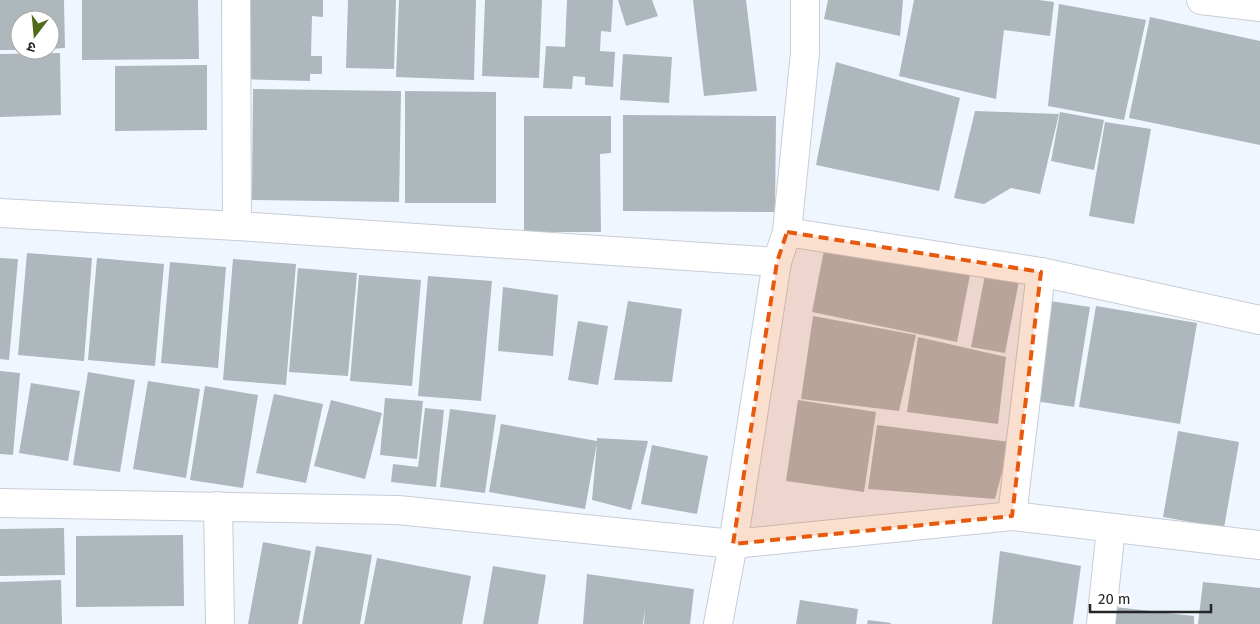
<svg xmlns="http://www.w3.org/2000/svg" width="1260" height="624" font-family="'Fira Sans','Noto Sans Devanagari',sans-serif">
  <rect width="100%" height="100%" fill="#f0f6ff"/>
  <g fill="#adb7bc">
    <polygon points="0,0 64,0 65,48 50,49 50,20 20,20 20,50 0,50"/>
    <polygon points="82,0 198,0 199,59 82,60"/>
    <polygon points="244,0 323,0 323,17 312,16 311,56 322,56 322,74 310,74 310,81 241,79"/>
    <polygon points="348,0 396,0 394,69 346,68"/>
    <polygon points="399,0 476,0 474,80 396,77"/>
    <polygon points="485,0 542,0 539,78 482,76"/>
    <polygon points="567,0 613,0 611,32 601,31 600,51 615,52 613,87 585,85 585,77 573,76 572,89 543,88 546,46 565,47"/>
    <polygon points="618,0 652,0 658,16 626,26"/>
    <polygon points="693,0 746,0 757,91 704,96"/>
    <polygon points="828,0 903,0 900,36 824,19"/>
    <polygon points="914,0 1039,0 1054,2 1050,36 1004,30 996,99 899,76"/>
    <polygon points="1059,4 1146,20 1124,120 1048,106"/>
    <polygon points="1150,17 1260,41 1260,145 1129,118"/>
    <polygon points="60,53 61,115 0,117 0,54"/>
    <polygon points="623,54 672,57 669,103 620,100"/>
    <polygon points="836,62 960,98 939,191 816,165"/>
    <polygon points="207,65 207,130 115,131 115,66"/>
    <polygon points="253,89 401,91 399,202 252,200"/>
    <polygon points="405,91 496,92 496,203 405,203"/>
    <polygon points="975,111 1059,114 1040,194 1011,188 984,204 954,198"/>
    <polygon points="1060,112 1104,120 1094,170 1051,161"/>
    <polygon points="623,115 776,116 775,212 623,211"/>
    <polygon points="524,116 611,116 611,153 600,154 601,232 524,232"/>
    <polygon points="1105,122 1151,129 1134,224 1089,216"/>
    <polygon points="825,245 970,275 957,342 812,312"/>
    <polygon points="27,253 92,258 84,361 18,355"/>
    <polygon points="0,258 18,259 9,360 0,359"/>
    <polygon points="97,258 164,264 155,366 88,360"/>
    <polygon points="233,259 296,264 286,385 223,380"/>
    <polygon points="170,262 226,267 218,368 161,363"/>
    <polygon points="298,268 357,273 348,376 289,372"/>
    <polygon points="986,270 1020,276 1005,353 971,347"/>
    <polygon points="359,275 421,280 412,386 350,381"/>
    <polygon points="428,276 492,281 481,401 418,396"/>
    <polygon points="503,287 558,295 553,356 498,351"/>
    <polygon points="628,301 682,309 672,382 614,380"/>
    <polygon points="1050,301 1090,307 1074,407 1035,401"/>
    <polygon points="1096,306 1197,323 1180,424 1079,407"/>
    <polygon points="813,316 916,335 899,411 801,399"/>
    <polygon points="578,321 608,326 598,385 568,380"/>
    <polygon points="918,337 1006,357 998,424 907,412"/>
    <polygon points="0,371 20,373 13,455 0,454"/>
    <polygon points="88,372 135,380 120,472 73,465"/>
    <polygon points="148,381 200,389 186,478 133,469"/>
    <polygon points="31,383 80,391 68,461 19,453"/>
    <polygon points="205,386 258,395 243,488 190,480"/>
    <polygon points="274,394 323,404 306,483 256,473"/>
    <polygon points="385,398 423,401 417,459 380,455"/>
    <polygon points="331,400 382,413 365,479 314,466"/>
    <polygon points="798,400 876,412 864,492 786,481"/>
    <polygon points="425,408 444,410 436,487 391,482 393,464 418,467"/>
    <polygon points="450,409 496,415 485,493 440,487"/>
    <polygon points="501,424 597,441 597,438 648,441 631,510 592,500 597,443 585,509 489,492"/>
    <polygon points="877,425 1010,442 995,499 868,489"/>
    <polygon points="1178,431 1239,442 1224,528 1163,517"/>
    <polygon points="652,445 708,456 697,514 641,504"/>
    <polygon points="64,528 65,575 0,576 0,529"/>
    <polygon points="183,535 184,606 76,607 76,536"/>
    <polygon points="263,542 311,551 298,624 248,624"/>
    <polygon points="316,546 372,555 360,624 302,624"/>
    <polygon points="1000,551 1081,566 1073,624 992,624"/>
    <polygon points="377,558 471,576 462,624 364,624"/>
    <polygon points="493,566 546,575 538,624 483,624"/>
    <polygon points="587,574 694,589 690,624 644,624 645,608 643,624 583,624"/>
    <polygon points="61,580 62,624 0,624 0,582"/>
    <polygon points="1203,582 1260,588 1260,624 1198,624"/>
    <polygon points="800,600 858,609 856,624 796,624"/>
    <polygon points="1115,607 1194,616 1194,624 1113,624"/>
    <polygon points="868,620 891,623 891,624 867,624"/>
  </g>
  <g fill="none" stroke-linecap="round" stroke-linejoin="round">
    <defs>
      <g id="minor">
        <polyline points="236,0 237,226 777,262"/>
        <polyline points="1201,0 1260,7"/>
        <polyline points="0,213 237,226"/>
        <polyline points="787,232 1041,272 1260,320"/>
        <polyline points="0,503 398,510 733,544 777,262 787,232 805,53 805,0"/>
        <polyline points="218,506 220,624"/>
        <polyline points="1012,516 1041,272"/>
        <polyline points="718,624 733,544 1012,516 1260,545"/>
        <polyline points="1101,624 1111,528"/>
      </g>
    </defs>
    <use href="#minor" stroke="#c7cdd6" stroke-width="30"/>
    <use href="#minor" stroke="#fff" stroke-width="28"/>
  </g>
  <path fill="#e8590c" fill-opacity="0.2" stroke="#e8590c" stroke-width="4" stroke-dasharray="10 6" stroke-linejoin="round" d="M787 232 1041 272 1012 516 733 544 777 262Z"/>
  <g transform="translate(35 35) rotate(196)"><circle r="24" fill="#ffffff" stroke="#a7a8aa"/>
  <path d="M0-4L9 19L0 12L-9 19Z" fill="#516b1e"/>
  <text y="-8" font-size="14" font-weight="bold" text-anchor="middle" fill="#24262a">उ</text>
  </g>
  <path d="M1090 604v8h121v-8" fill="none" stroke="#24262a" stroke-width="2.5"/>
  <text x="1098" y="604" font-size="15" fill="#24262a" stroke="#ffffff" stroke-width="4" paint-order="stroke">20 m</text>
</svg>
